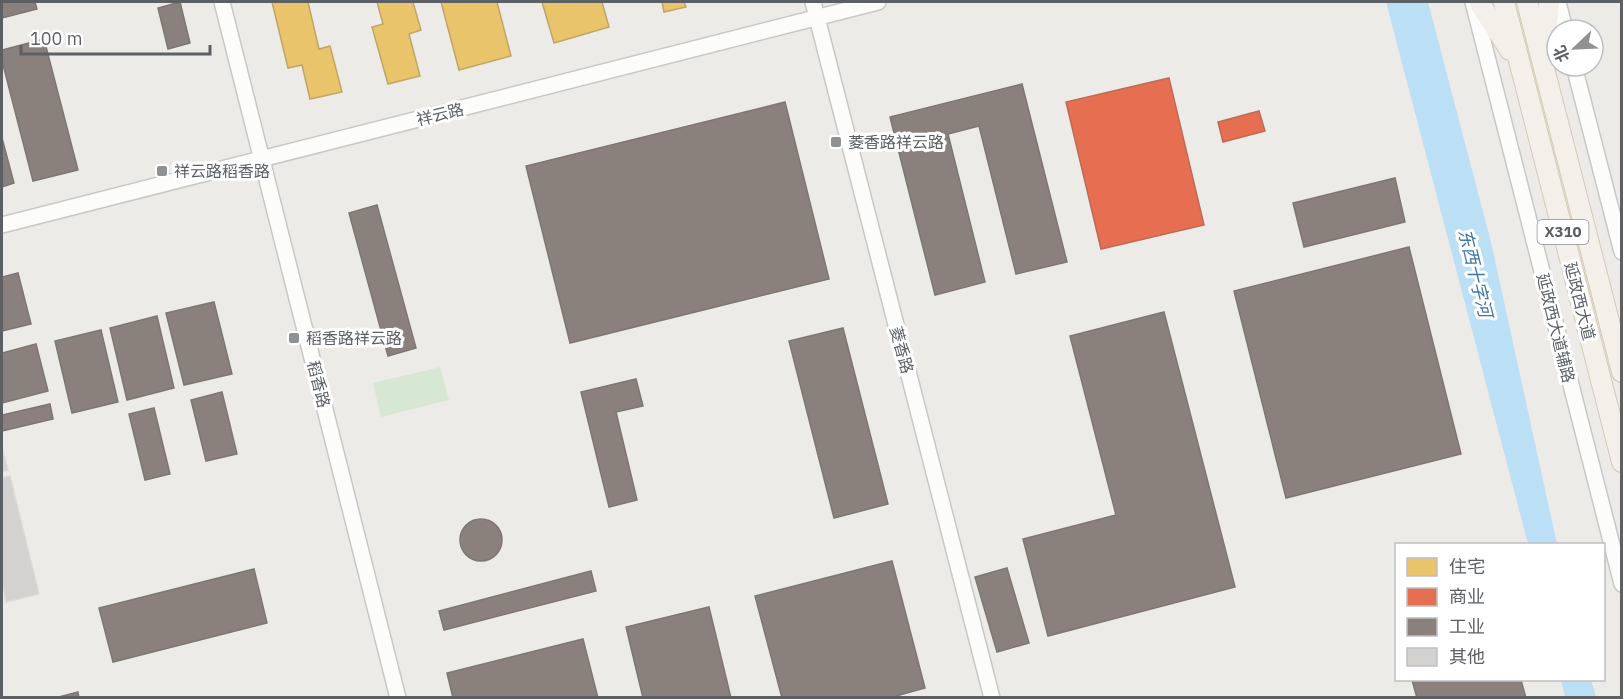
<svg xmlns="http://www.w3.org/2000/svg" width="1623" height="699" font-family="'IBM Plex Sans','Noto Sans SC',sans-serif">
  <rect width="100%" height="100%" fill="#edebe7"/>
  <polygon fill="#d6e8d3" points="440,367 449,400 381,417 373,383"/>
  <g fill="#bbe0f6">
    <polygon points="1386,2 1428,2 1491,242 1557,544 1528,544"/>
    <polygon points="1561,680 1591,680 1596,697 1565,697"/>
  </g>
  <g fill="#e9c46a" stroke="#bfa668" stroke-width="1.5">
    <polygon points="272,2 308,2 319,49 330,46 342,92 310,99 302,65 288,68"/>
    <polygon points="377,2 413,2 421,30 409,34 420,76 388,84 372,27 383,24"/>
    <polygon points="441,2 497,2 511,56 459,70"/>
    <polygon points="542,2 602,2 609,27 554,43"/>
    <polygon points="662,2 684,2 686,7 664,12"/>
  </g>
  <g fill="#e76f51" stroke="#bd6a57" stroke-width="1.5">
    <polygon points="1169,78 1204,225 1101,249 1066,102"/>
    <polygon points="1259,111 1265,131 1223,142 1218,122"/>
  </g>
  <g fill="#8a817c" stroke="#7c7775" stroke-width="1.5">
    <polygon points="2,2 35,2 37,9 2,18"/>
    <polygon points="180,2 190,43 168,49 158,8"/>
    <polygon points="44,39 78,170 33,181 2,61 2,50"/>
    <polygon points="1022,84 1067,262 1016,274 979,126 948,134 985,282 935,295 890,117"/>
    <polygon points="785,102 829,279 570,343 526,166"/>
    <polygon points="2,138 14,183 2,187"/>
    <polygon points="1395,178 1405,222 1304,247 1293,203"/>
    <polygon points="377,205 416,348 388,356 349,213"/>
    <polygon points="1409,247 1461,454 1286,498 1234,291"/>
    <polygon points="18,273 31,324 2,331 2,277"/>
    <polygon points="214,302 232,374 184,385 166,313"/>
    <polygon points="1164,312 1235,587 1048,636 1023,539 1116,515 1070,336"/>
    <polygon points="157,316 174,388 127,400 110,328"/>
    <polygon points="843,328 888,504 834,518 789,341"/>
    <polygon points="101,330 118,402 72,413 55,341"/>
    <polygon points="36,344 48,391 2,403 2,353"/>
    <polygon points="636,379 643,406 616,412 637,500 609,507 581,392"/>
    <polygon points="222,392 237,454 206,461 191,400"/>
    <polygon points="50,404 53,419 2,431 2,415"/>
    <polygon points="154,408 170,474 145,480 129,414"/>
    <circle cx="481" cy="540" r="21"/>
    <polygon points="892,561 925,688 889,698 782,698 755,596"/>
    <polygon points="1007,568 1029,643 997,652 975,577"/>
    <polygon points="254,569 267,623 113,662 99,608"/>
    <polygon points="591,571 596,591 444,630 439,611"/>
    <polygon points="709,607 731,698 643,698 626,627"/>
    <polygon points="583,639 598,698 453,698 447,673"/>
    <polygon points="1412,680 1521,680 1526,698 1417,698"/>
    <polygon points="78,692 79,698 55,698"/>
  </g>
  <g fill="#d3d2d0" stroke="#dcdad6" stroke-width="1.5">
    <polygon points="2,447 8,470 2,472"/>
    <polygon points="10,476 39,594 6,602 2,582 2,478"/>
  </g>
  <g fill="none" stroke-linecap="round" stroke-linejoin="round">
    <defs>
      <g id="minor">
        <polyline points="222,2 398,698"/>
        <polyline points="813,2 992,698"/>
        <polyline points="1473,2 1622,584"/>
        <polyline points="1558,2 1565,30"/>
        <polyline points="1574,66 1622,252"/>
        <polyline points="2,225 878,2"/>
      </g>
      <g id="major">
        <polyline points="1479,2 1510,50"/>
        <polyline points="1504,2 1622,462"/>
        <polyline points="1527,2 1622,372"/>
        <polyline points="1545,50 1549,2"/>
      </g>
    </defs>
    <use href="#minor" stroke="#c8c8c8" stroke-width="18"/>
    <use href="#major" stroke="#d4cab5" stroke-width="22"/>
    <use href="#minor" stroke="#fcfcfb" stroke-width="15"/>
    <use href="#major" stroke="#f2f0e8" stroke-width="20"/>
  </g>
  <g fill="#8f9192" stroke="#fff" stroke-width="2">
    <rect x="830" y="136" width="12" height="12" rx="3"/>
    <rect x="156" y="165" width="12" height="12" rx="3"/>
    <rect x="288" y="332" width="12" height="12" rx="3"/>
  </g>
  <g text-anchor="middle" stroke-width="6" stroke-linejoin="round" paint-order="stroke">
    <rect fill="#fff" stroke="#8d9093" stroke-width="1.5" x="1537.5" y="220" width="51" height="24" rx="4.5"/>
    <g font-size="15" font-weight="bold" fill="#5c6065">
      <text x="1563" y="237">X310</text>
    </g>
    <g font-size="16" fill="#5c6065" stroke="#fff">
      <text transform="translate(440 114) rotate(-14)" y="6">祥云路</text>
      <text transform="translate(1580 301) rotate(76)" y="6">延政西大道</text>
      <text transform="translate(1556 328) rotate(76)" y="6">延政西大道辅路</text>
      <text transform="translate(902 350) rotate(75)" y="6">菱香路</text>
      <text transform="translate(319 384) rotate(76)" y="6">稻香路</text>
    </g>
    <g font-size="16" fill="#5c6065" stroke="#fff" text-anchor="start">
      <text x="848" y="148">菱香路祥云路</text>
      <text x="174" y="177">祥云路稻香路</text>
      <text x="306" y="344">稻香路祥云路</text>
    </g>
    <g font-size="18" font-style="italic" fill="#4076a7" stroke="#fff">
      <text transform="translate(1475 273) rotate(76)" y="6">东西十字河</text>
    </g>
  </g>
  <rect width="1623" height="699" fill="none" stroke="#5c6065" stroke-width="6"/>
  <rect x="1395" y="543" width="210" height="138" fill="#ffffff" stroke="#bebfc1" stroke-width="1.5"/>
  <rect x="1407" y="558" width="30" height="18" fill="#e9c46a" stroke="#bebfc1" stroke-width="1.5"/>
  <text x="1449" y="573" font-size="18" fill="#5c6065">住宅</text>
  <rect x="1407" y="588" width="30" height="18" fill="#e76f51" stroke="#bebfc1" stroke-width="1.5"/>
  <text x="1449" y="603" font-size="18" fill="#5c6065">商业</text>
  <rect x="1407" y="618" width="30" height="18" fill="#8a817c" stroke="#bebfc1" stroke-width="1.5"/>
  <text x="1449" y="633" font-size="18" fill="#5c6065">工业</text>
  <rect x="1407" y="648" width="30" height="18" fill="#d3d2d0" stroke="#bebfc1" stroke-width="1.5"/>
  <text x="1449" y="663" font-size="18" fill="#5c6065">其他</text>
  <g transform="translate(1575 48) rotate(247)"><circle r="28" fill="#ffffff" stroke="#bebfc1" stroke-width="1.5"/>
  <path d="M0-4.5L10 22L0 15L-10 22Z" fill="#8f9192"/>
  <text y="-9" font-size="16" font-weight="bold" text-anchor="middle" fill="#5c6065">北</text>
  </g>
  <path d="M21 45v9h189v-9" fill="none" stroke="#5c6065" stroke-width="3"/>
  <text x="30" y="45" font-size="18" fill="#5c6065" stroke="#ffffff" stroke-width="4.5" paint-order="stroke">100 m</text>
</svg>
